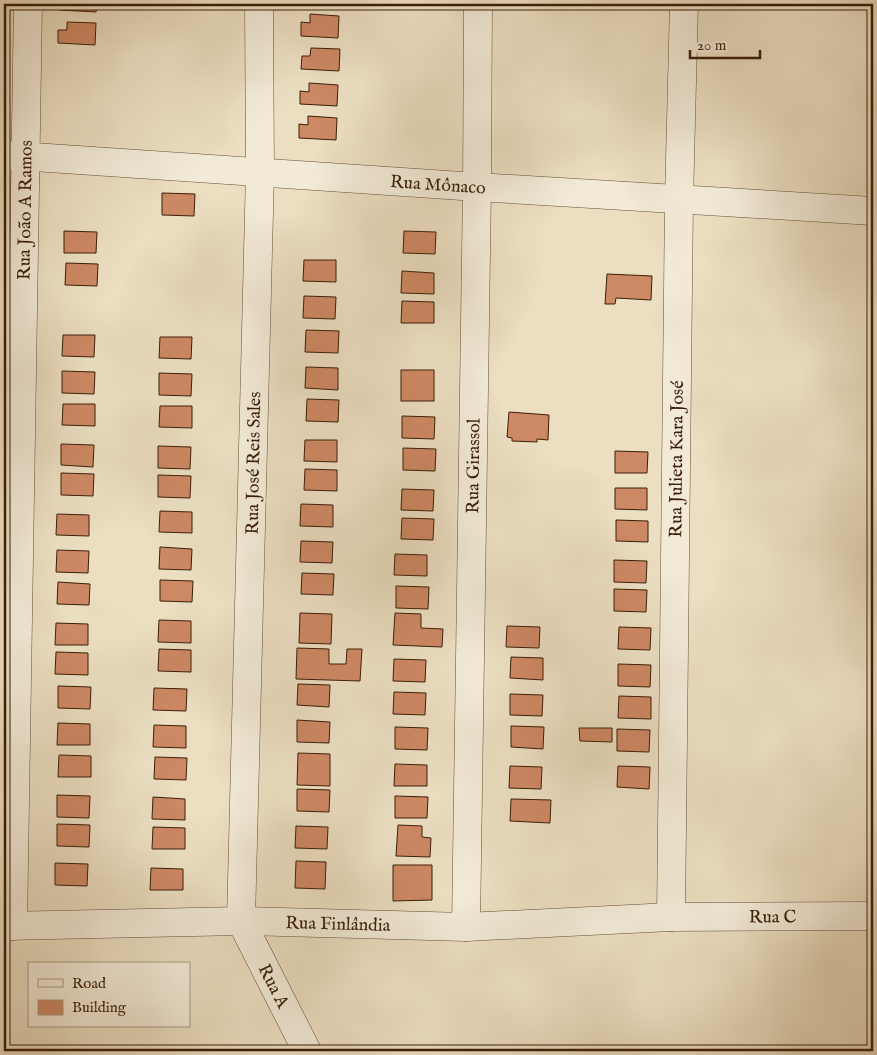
<svg xmlns="http://www.w3.org/2000/svg" width="877" height="1055" font-family="'IM FELL English',serif">
  <rect width="100%" height="100%" fill="#ebdec1"/>
  <filter id="stains"><feTurbulence type="fractalNoise" baseFrequency=".004" numOctaves="4"/><feColorMatrix values="0 0 0 0 .2 0 0 0 0 .09 0 0 0 0 .02 0 0 0 .5 -.17"/></filter>
  <radialGradient id="worn" r=".72"><stop offset=".6" stop-color="#630" stop-opacity="0"/><stop offset="1" stop-color="#630" stop-opacity=".3"/></radialGradient>
  <g fill="#cd8864" stroke="#3a1e08">
    <polygon points="59,4 97,4 96,12 59,10"/>
    <polygon points="310,14 339,16 338,38 301,36 301,22 310,23"/>
    <polygon points="67,22 96,23 95,45 58,43 58,30 67,30"/>
    <polygon points="311,48 340,49 339,71 301,69 302,56 310,56"/>
    <polygon points="309,83 338,85 337,106 300,104 300,91 309,92"/>
    <polygon points="308,116 337,118 336,140 299,138 299,124 308,125"/>
    <polygon points="162,193 195,194 194,216 162,215"/>
    <polygon points="64,231 97,232 96,253 64,253"/>
    <polygon points="404,231 436,232 435,254 403,253"/>
    <polygon points="304,260 336,260 336,282 303,281"/>
    <polygon points="66,263 98,264 97,286 65,285"/>
    <polygon points="402,271 434,273 434,294 401,293"/>
    <polygon points="607,274 652,276 651,300 616,298 615,304 605,304"/>
    <polygon points="304,296 336,297 335,319 303,318"/>
    <polygon points="402,301 434,302 434,323 401,323"/>
    <polygon points="306,330 339,331 338,353 305,352"/>
    <polygon points="63,335 95,335 94,357 62,356"/>
    <polygon points="160,337 192,337 191,359 159,358"/>
    <polygon points="306,367 338,368 338,390 305,388"/>
    <rect x="401" y="370" width="33" height="31"/>
    <polygon points="62,371 95,372 94,394 62,393"/>
    <polygon points="159,373 192,374 191,396 159,395"/>
    <polygon points="307,399 339,400 338,422 306,421"/>
    <polygon points="63,404 95,404 95,426 62,425"/>
    <polygon points="160,406 192,406 192,428 159,427"/>
    <polygon points="509,412 549,415 548,440 537,439 537,442 512,441 512,438 507,437"/>
    <polygon points="402,416 435,417 434,439 402,438"/>
    <polygon points="305,440 337,440 337,462 304,461"/>
    <polygon points="61,444 94,445 93,467 61,465"/>
    <polygon points="158,446 191,447 190,469 158,468"/>
    <polygon points="403,448 436,449 435,471 403,470"/>
    <polygon points="615,451 648,452 647,473 615,473"/>
    <polygon points="305,469 337,470 337,491 304,490"/>
    <polygon points="61,473 94,474 93,496 61,495"/>
    <polygon points="158,475 191,476 190,498 158,497"/>
    <polygon points="615,488 647,488 647,510 615,509"/>
    <polygon points="402,489 434,490 433,511 401,510"/>
    <polygon points="301,504 333,505 333,527 300,526"/>
    <polygon points="160,511 192,512 192,533 159,532"/>
    <polygon points="57,514 89,515 89,536 56,535"/>
    <polygon points="402,518 434,519 433,540 401,539"/>
    <polygon points="616,520 648,521 648,542 616,541"/>
    <polygon points="301,541 333,542 332,563 300,562"/>
    <polygon points="160,547 192,549 191,570 159,569"/>
    <polygon points="57,550 89,551 88,573 56,572"/>
    <polygon points="395,554 427,555 427,576 394,575"/>
    <polygon points="614,560 647,561 646,583 614,582"/>
    <polygon points="302,573 334,574 333,595 301,594"/>
    <polygon points="160,580 193,581 192,602 160,601"/>
    <polygon points="58,582 90,584 89,605 57,604"/>
    <polygon points="396,586 429,587 428,609 396,608"/>
    <polygon points="614,589 647,590 646,612 614,611"/>
    <polygon points="300,613 332,614 331,644 299,643"/>
    <polygon points="395,613 421,614 421,628 443,629 442,647 393,645"/>
    <polygon points="159,620 191,621 191,643 158,642"/>
    <polygon points="56,623 88,624 88,645 55,645"/>
    <polygon points="507,626 540,627 539,648 506,647"/>
    <polygon points="619,627 651,628 650,650 618,649"/>
    <polygon points="297,648 329,649 329,664 346,664 347,649 362,649 360,681 296,679"/>
    <polygon points="159,649 191,650 191,672 158,671"/>
    <polygon points="56,652 88,653 88,675 55,674"/>
    <polygon points="511,657 543,658 543,680 510,678"/>
    <polygon points="394,659 426,660 425,682 393,681"/>
    <polygon points="618,664 651,665 650,687 618,686"/>
    <polygon points="298,684 330,685 329,707 297,705"/>
    <polygon points="58,686 91,687 90,709 58,708"/>
    <polygon points="154,688 187,689 186,711 153,710"/>
    <polygon points="394,692 426,693 425,715 393,714"/>
    <polygon points="510,694 543,695 542,716 510,715"/>
    <polygon points="619,696 651,697 651,719 618,718"/>
    <polygon points="297,720 330,722 329,743 297,742"/>
    <polygon points="58,723 90,724 90,745 57,745"/>
    <polygon points="154,725 186,726 186,748 153,747"/>
    <polygon points="511,726 544,727 543,749 511,747"/>
    <polygon points="395,727 428,728 427,750 395,749"/>
    <polygon points="579,728 612,728 612,742 580,741"/>
    <polygon points="617,729 650,730 649,752 617,751"/>
    <polygon points="298,753 330,754 330,786 297,785"/>
    <polygon points="59,755 91,756 91,777 58,777"/>
    <polygon points="155,757 187,758 186,780 154,779"/>
    <polygon points="395,764 427,765 427,786 394,786"/>
    <polygon points="510,766 542,767 541,789 509,788"/>
    <polygon points="618,766 650,767 649,789 617,787"/>
    <polygon points="297,789 330,790 329,812 297,811"/>
    <polygon points="57,795 90,796 89,818 57,817"/>
    <polygon points="395,796 428,797 427,818 395,818"/>
    <polygon points="153,797 185,799 185,820 152,819"/>
    <polygon points="511,799 551,800 550,823 510,821"/>
    <polygon points="57,824 90,825 89,847 57,846"/>
    <polygon points="398,825 422,826 422,837 431,838 430,857 396,856"/>
    <polygon points="296,826 328,827 327,849 295,848"/>
    <polygon points="153,827 185,828 185,849 152,849"/>
    <polygon points="296,861 326,862 325,889 295,888"/>
    <polygon points="55,863 88,864 87,886 55,885"/>
    <polygon points="393,865 432,865 432,900 393,901"/>
    <polygon points="151,868 183,869 183,890 150,890"/>
  </g>
  <g fill="none" stroke-linecap="round" stroke-linejoin="round">
    <defs>
      <g id="minor">
        <path id="s1" d="M259 4 260 173 241 921 307 1051"/>
        <path id="s2" d="M4 155 477 187 873 211"/>
        <path id="s3" d="M671 917 679 200 684 4"/>
        <path id="s4" d="M4 926 241 921 466 927 671 917 873 916"/>
        <path id="s5" d="M13 926 28 4"/>
        <path id="s6" d="M466 927 477 187 478 4"/>
      </g>
    </defs>
    <use href="#minor" stroke="#664e36" stroke-width="29"/>
    <use href="#minor" stroke="#f2ead7" stroke-width="28"/>
  </g>
  <g text-anchor="middle" stroke-width="4.5" stroke-linejoin="round" paint-order="stroke">
    <g font-size="18" fill="#3a1e08" stroke="#f2ead7">
      <text dy="6" stroke="none"><textPath href="#s2" startOffset="435">Rua Mônaco</textPath></text>
      <text dy="6" stroke="none"><textPath href="#s5" startOffset="716">Rua João A Ramos</textPath></text>
      <text dy="6" stroke="none"><textPath href="#s3" startOffset="458">Rua Julieta Kara José</textPath></text>
      <text transform="translate(253 463) rotate(-89)" y="6">Rua José Reis Sales</text>
      <text dy="6" stroke="none"><textPath href="#s6" startOffset="461">Rua Girassol</textPath></text>
      <text dy="6" stroke="none"><textPath href="#s4" startOffset="769">Rua C</textPath></text>
      <text dy="6" stroke="none"><textPath href="#s4" startOffset="334">Rua Finlândia</textPath></text>
      <text dy="6" stroke="none"><textPath href="#s1" startOffset="990">Rua A</textPath></text>
    </g>
  </g>
  <rect width="877" height="1055" fill="none" stroke="#ebdec1" stroke-width="20"/>
  <rect x="5" y="5" width="867" height="1045" fill="none" stroke="#3a1e08" stroke-width="2.5"/>
  <rect x="10" y="10" width="857" height="1035" fill="none" stroke="#3a1e08"/>
  <rect x="28" y="962" width="162" height="65" fill="#f2ead7" stroke="#a89884"/>
  <rect x="38" y="979" width="25" height="8" fill="#f2ead7" stroke="#a89884"/>
  <text x="72" y="988" font-size="15" fill="#3a1e08">Road</text>
  <rect x="38" y="1000" width="25" height="15" fill="#cd8864" stroke="#a89884"/>
  <text x="72" y="1012" font-size="15" fill="#3a1e08">Building</text>
  <path d="M690 50v8h70v-8" fill="none" stroke="#3a1e08" stroke-width="2.5"/>
  <text x="697" y="50" font-size="15" fill="#3a1e08" stroke="#f2ead7" stroke-width="4" paint-order="stroke">20 m</text>
  <rect width="100%" height="100%" filter="url(#stains)"/>
  <rect width="100%" height="100%" fill="url(#worn)"/>
</svg>
